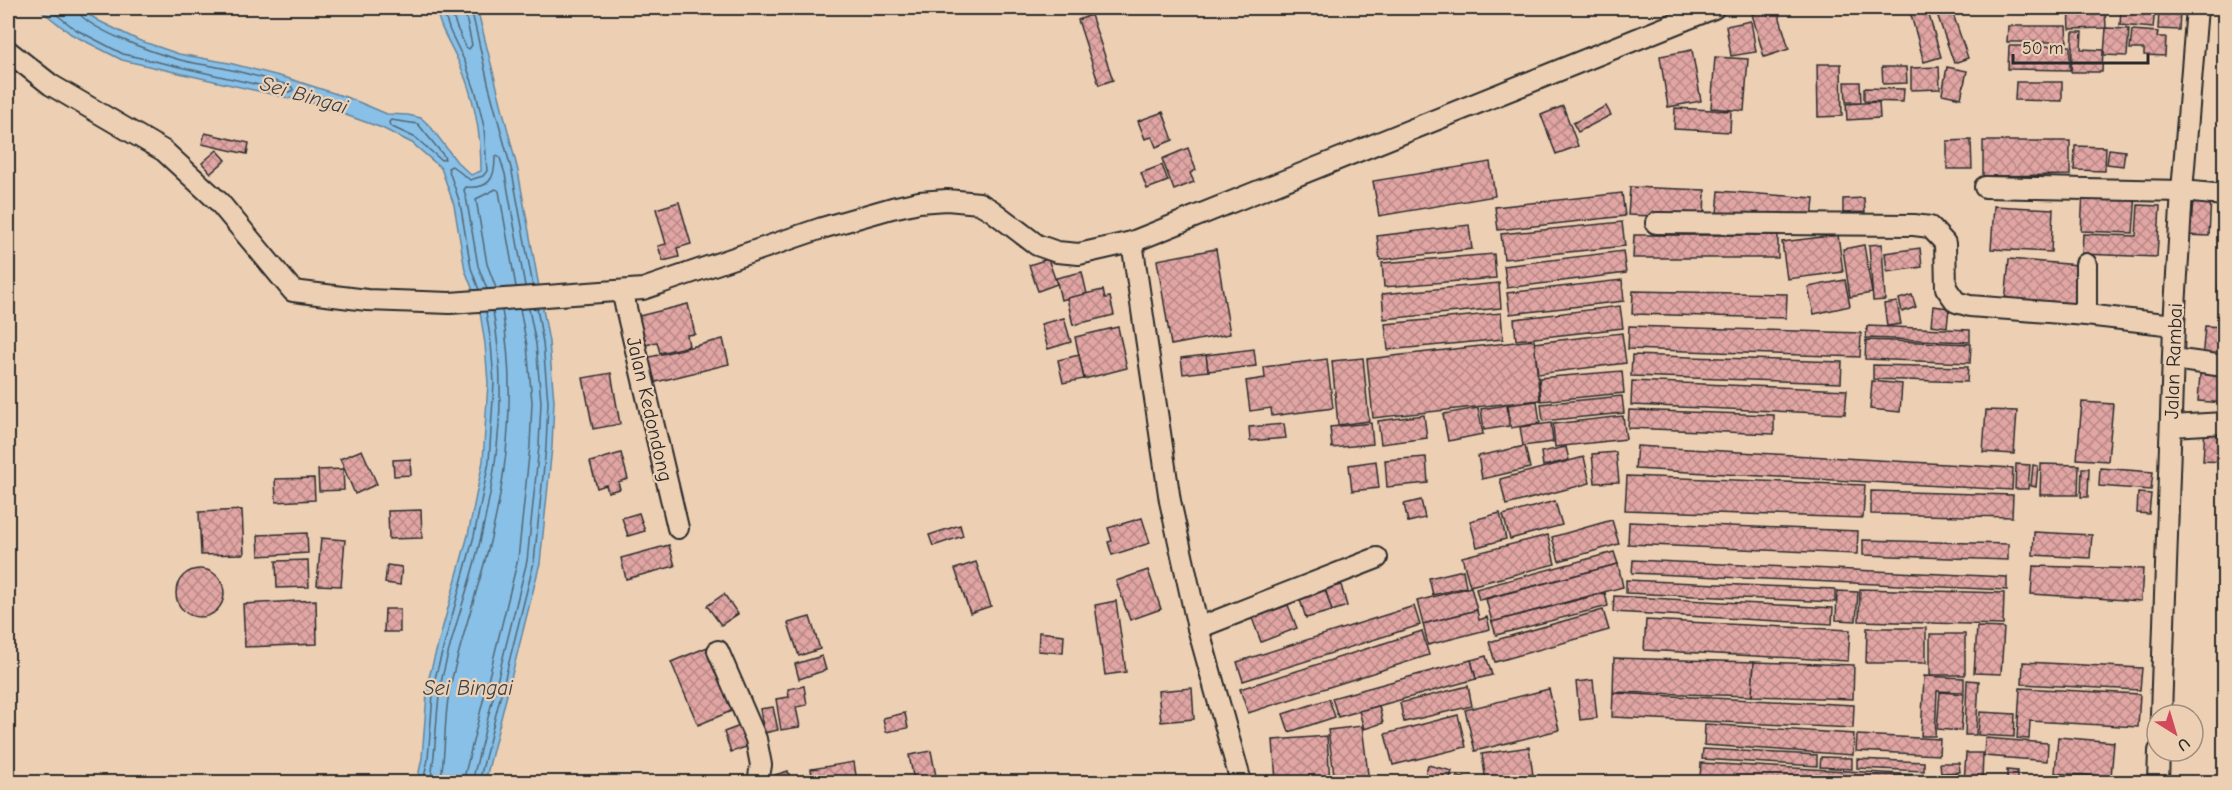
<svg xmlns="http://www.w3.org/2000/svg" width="2232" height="790" font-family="'Comic Neue',sans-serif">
  <defs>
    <pattern id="building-cross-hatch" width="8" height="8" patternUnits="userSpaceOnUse" patternTransform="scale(1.5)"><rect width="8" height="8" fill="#e1a6a4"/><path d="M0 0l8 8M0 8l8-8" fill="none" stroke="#b78786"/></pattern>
  </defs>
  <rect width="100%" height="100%" fill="#edd0b4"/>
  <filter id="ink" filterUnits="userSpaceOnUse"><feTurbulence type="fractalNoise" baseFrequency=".0167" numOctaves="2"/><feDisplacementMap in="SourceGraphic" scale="12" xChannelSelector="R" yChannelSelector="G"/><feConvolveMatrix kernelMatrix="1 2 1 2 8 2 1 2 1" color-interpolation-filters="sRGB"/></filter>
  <g filter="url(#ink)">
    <path fill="#89c0e7" stroke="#63849c" stroke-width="1.5" d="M38 8H79L99 21 138 40 179 54 229 63 287 78 349 98 387 114 408 115 421 118 430 126 457 162 471 175 481 171C481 134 474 96 459 63 451 44 439 28 436 8H477L518 171 549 342 554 401 552 447 540 563 485 782H417L422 758 428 681 468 535 483 461 488 383 485 344 479 306 465 270 454 205 441 168 412 143 382 128 315 104 122 60 71 34Z"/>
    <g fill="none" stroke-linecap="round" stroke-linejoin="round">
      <g stroke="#516776" stroke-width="1.5">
        <path d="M48 8 75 29 123 54 289 92 293 90 292 87 285 84C266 79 246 73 227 69 210 65 193 64 177 59 158 54 79 27 77 8"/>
        <polyline points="442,8 450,31 465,62 476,93 484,127 487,171 483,176 470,180 452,166 448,168 460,203 471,268 479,290"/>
        <polyline points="450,8 457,28 466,47 469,49 472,45 464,8"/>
        <polyline points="471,8 489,87 512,172 533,286"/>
        <polygon points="391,120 418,124 444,156 445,159 441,160 416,138 390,126 389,122"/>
        <polyline points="496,288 487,264 476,199 496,189 499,191 516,287"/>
        <path d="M487 289 478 266 467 202 464 190 466 187C489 189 495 179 495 158L497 156 500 158 505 174 525 286"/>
        <polyline points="423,782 428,759 434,682 474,536 489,462 494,383 491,343 486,312"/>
        <path d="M430 782C437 750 435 716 441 683 451 634 470 586 481 537 499 460 507 390 493 311"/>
        <path d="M440 782C447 750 443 713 451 683 462 635 478 589 490 542 509 465 516 389 502 310"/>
        <polyline points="463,782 518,559 530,446 532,402 527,346 520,309"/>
        <polyline points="472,782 527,561 539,446 541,402 536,344 529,309"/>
        <polyline points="479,782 534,562 546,447 548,402 543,343 537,308"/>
      </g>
    </g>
    <g fill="url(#building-cross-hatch)" stroke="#2b2b2b" stroke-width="1.5">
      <polygon points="1774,8 1777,8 1789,49 1764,57 1752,14"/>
      <polygon points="1909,8 1927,8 1941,57 1924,62"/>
      <polygon points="1935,8 1951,8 1968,58 1954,63"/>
      <polygon points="2042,8 2067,8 2067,12 2042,13"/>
      <polygon points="2069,8 2105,8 2106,28 2070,29"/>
      <polygon points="2121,8 2155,9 2153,28 2120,25"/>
      <polygon points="2159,10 2180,11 2179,30 2158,29"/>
      <polygon points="1091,15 1113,80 1099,85 1078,20"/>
      <polygon points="1751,21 1756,52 1731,56 1726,26"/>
      <polygon points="2008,26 2066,26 2067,42 2007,42"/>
      <polygon points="2106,28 2129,29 2127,56 2104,55"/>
      <polygon points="2132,30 2158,32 2157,37 2166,37 2165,56 2144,55 2144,49 2130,49"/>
      <polygon points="2073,32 2082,32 2081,49 2103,50 2102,72 2071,72"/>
      <polygon points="2009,46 2070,46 2070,70 2008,69"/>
      <polygon points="1692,50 1701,101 1668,107 1660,56"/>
      <polygon points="1715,57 1748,59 1744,111 1711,108"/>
      <polygon points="1817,64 1841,64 1842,116 1818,117"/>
      <polygon points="1882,67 1906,67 1907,83 1883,84"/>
      <polygon points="1939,67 1940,89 1911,90 1911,68"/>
      <polygon points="1947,67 1967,71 1961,98 1942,94"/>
      <polygon points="1845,82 1860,82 1861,102 1846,102"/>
      <polygon points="2016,82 2062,82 2062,101 2015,100"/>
      <polygon points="1864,88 1904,89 1903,102 1864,101"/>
      <polygon points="1879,102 1880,118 1847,120 1846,104"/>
      <polygon points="1563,106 1578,146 1556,154 1541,115"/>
      <polygon points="1606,106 1611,115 1578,132 1573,123"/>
      <polygon points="1675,108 1731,111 1730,132 1674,129"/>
      <polygon points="1163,112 1173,140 1156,147 1152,137 1145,139 1138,121"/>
      <polygon points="205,133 249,143 247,154 202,144"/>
      <polygon points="1971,140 1972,169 1947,169 1947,141"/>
      <polygon points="1983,141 2070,141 2070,175 1983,176"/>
      <polygon points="2075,146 2106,147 2105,171 2074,170"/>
      <polygon points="1188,148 1196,170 1190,173 1194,182 1174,190 1162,159"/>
      <polygon points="2109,149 2125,151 2123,166 2107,164"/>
      <polygon points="217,150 226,160 211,173 202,163"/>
      <polygon points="1490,162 1495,196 1379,216 1373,181"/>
      <polygon points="1162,165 1168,181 1147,189 1141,173"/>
      <polygon points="1630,187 1705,190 1704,218 1628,215"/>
      <polygon points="1719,191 1814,198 1812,221 1717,214"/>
      <polygon points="2083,192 2136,194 2133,233 2081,231"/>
      <polygon points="1622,193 1625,216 1498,230 1495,207"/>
      <polygon points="2187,195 2211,197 2209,236 2185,235"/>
      <polygon points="1864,198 1865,212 1843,213 1843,199"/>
      <polygon points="679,202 691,244 677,248 679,257 663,261 658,246 666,244 656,209"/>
      <polygon points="2138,205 2160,206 2157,257 2082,254 2083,234 2136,236"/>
      <polygon points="1994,206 2053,209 2051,252 1991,249"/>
      <polygon points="2224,208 2224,251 2223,251 2218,209"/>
      <polygon points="1622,222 1625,246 1504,259 1501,234"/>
      <polygon points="1469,225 1472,249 1380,260 1377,236"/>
      <polygon points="1634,235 1778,235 1778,258 1633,258"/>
      <polygon points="1838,235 1843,272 1787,279 1782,242"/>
      <polygon points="1882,244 1885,300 1873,301 1869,245"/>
      <polygon points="1864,245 1872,293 1850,297 1843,249"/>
      <polygon points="1920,248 1922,267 1887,272 1885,253"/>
      <polygon points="1216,249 1230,334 1171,345 1157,260"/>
      <polygon points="1623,251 1626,273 1507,288 1504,266"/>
      <polygon points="1494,254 1496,278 1384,287 1382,263"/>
      <polygon points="1048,259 1057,284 1038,291 1029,265"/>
      <polygon points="2009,259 2078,265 2074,309 2005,303"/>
      <polygon points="2220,263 2224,263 2224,292 2218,292"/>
      <polygon points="1082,272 1087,294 1061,300 1056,278"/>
      <polygon points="1622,280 1624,301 1510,314 1507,293"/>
      <polygon points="1845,280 1850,306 1814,314 1808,287"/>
      <polygon points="1499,283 1501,308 1384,319 1382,294"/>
      <polygon points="1103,290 1105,298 1110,297 1114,315 1073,325 1067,298"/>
      <polygon points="1633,291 1787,294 1786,318 1632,314"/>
      <polygon points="1912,295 1916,307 1902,312 1899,299"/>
      <polygon points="1897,302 1901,324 1887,326 1884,304"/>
      <polygon points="688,304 695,334 687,335 689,346 660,353 657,342 646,345 639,316"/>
      <polygon points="1620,306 1623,328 1516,340 1514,319"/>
      <polygon points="1933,306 1949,308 1947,327 1931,325"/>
      <polygon points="1501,313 1503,339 1388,350 1385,324"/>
      <polygon points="1064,318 1071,342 1048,349 1041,324"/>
      <polygon points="1629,326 1861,333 1860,357 1628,349"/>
      <polygon points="1867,326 1970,330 1970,342 1866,338"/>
      <polygon points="2205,326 2224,327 2224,361 2202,360"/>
      <polygon points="1118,327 1127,368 1084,379 1075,337"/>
      <polygon points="1622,333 1626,363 1538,374 1534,343"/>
      <polygon points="723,339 729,364 648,384 642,359"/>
      <polygon points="1534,340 1540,400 1373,418 1367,359"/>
      <polygon points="1866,340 1971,344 1970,363 1865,359"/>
      <polygon points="1254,349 1256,366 1208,371 1206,355"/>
      <polygon points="1079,355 1084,379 1063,383 1058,360"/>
      <polygon points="1206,355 1208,371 1183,374 1181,358"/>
      <polygon points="1632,355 1842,362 1841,383 1631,376"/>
      <polygon points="1363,358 1369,421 1338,425 1332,361"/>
      <polygon points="1327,359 1333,408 1272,416 1271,408 1250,411 1246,381 1265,378 1264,367"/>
      <polygon points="1873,365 1968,367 1967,382 1873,379"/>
      <polygon points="1622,371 1624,393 1541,401 1539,378"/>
      <polygon points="611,373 620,424 593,429 583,378"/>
      <polygon points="2200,374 2224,376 2224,403 2198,401"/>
      <polygon points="1632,381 1847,390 1845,414 1631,405"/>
      <polygon points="1872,381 1902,384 1900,412 1870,409"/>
      <polygon points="1622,396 1624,413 1543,421 1541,404"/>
      <polygon points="1537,401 1540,423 1511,428 1508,405"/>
      <polygon points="2082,402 2113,404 2108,461 2077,459"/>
      <polygon points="1507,405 1509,426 1484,430 1481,409"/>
      <polygon points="1478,408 1483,434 1448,441 1443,414"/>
      <polygon points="1629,410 1774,415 1774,434 1628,428"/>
      <polygon points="1986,410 2017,411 2014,454 1983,452"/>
      <polygon points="1424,415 1427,438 1381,444 1378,421"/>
      <polygon points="1623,416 1626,439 1555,447 1553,424"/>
      <polygon points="1371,423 1373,444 1332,448 1330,427"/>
      <polygon points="1551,423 1553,442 1523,446 1520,427"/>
      <polygon points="1284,424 1286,438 1250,441 1249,427"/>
      <polygon points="2205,426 2224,427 2224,462 2203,461"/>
      <polygon points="1525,446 1530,468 1482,479 1478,456"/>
      <polygon points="1637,446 2013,468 2012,490 1635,469"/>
      <polygon points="1566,447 1569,460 1543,466 1541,452"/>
      <polygon points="362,450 377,484 355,494 340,459"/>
      <polygon points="1616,452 1619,482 1595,483 1592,454"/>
      <polygon points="621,453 628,479 618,482 620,489 608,492 606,485 597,488 590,462"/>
      <polygon points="1426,457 1428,483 1387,487 1385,460"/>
      <polygon points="1584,457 1590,483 1506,505 1500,479"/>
      <polygon points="410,459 411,475 394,476 393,460"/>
      <polygon points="1376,461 1379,488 1352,491 1349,465"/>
      <polygon points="2016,464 2030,465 2028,489 2015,489"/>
      <polygon points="2041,464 2079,465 2078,495 2040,495"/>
      <polygon points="2033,465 2038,466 2036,487 2031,486"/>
      <polygon points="2082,468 2089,468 2088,497 2081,497"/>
      <polygon points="2100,468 2153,472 2151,490 2099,486"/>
      <polygon points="343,469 344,490 319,491 318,470"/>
      <polygon points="1627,476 1865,485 1863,518 1625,510"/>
      <polygon points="314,478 315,500 276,502 275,479"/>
      <polygon points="1871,491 2013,495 2012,517 1871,514"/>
      <polygon points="2138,493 2151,494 2149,514 2137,513"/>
      <polygon points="1421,500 1425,518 1408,522 1404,504"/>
      <polygon points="1555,501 1562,525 1510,539 1503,515"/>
      <polygon points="242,510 244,554 201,555 199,512"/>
      <polygon points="421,510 422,538 389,539 388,511"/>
      <polygon points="639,513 645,531 628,536 622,518"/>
      <polygon points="1500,513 1506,539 1477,547 1470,521"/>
      <polygon points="1142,518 1150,543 1112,555 1108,542 1112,541 1108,528"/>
      <polygon points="1612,520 1619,544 1559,561 1552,537"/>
      <polygon points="1629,522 1858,531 1857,554 1628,544"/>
      <polygon points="960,525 963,536 933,546 929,535"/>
      <polygon points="2034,532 2092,535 2090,558 2033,555"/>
      <polygon points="307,533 308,553 259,556 258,535"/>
      <polygon points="1548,535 1555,564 1470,586 1462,557"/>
      <polygon points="321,538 345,540 341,586 317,585"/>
      <polygon points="1863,540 2008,544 2008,560 1863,555"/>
      <polygon points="669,545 675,566 626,579 621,558"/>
      <polygon points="1614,552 1618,564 1479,600 1476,589"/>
      <polygon points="308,560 309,587 277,588 276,561"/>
      <polygon points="1633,560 2007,577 2007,590 1632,573"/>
      <polygon points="976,562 991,606 970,613 955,569"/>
      <polygon points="1618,564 1623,587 1492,622 1486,599"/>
      <polygon points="387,565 402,567 400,585 385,583"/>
      <polygon points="2033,566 2143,569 2141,601 2031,594"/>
      <circle cx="200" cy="593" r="24"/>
      <polygon points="1148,570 1161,609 1130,620 1116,581"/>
      <polygon points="1463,570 1466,587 1433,595 1429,578"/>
      <polygon points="1626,580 1835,589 1835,602 1626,593"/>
      <polygon points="1341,585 1347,606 1332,611 1325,589"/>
      <polygon points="1471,587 1477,610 1423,624 1417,601"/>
      <polygon points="1325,589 1332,611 1306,618 1299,597"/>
      <polygon points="1860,589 2004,593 2003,625 1859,621"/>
      <polygon points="1837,591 1858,592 1856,621 1836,620"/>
      <polygon points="1605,593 1608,606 1496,635 1492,622"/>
      <polygon points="724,594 738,614 721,625 707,606"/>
      <polygon points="1614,596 1833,608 1832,624 1613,612"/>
      <polygon points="316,600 317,644 245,647 243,604"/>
      <polygon points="1116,601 1126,672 1105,675 1095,605"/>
      <polygon points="1288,605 1297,628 1261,642 1252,618"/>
      <polygon points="1414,606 1420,625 1243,681 1237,662"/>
      <polygon points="385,609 400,609 400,632 384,632"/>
      <polygon points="1477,610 1479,620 1487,617 1490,629 1428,645 1423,624"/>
      <polygon points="1603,610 1609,630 1495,662 1489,642"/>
      <polygon points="810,617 820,649 799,656 788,623"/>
      <polygon points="1646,620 1850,630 1848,661 1644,650"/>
      <polygon points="1977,627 2004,628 2001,674 1974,673"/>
      <polygon points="1867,628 1926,628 1926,663 1866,663"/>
      <polygon points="1422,631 1429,655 1248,713 1240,689"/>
      <polygon points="1039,632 1064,635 1063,653 1038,651"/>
      <rect x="1930" y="634" width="35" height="41"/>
      <polygon points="710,646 736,709 698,725 671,662"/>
      <polygon points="822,656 826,670 799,679 795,664"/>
      <polygon points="1486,656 1492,675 1476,679 1471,660"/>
      <polygon points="1614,658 1754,662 1752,696 1613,692"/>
      <polygon points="1471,660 1476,679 1338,717 1332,698"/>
      <polygon points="1754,662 1854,665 1853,699 1752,696"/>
      <polygon points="2023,662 2142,668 2140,690 2022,684"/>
      <polygon points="1924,676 1964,678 1964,692 1937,691 1935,736 1921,736"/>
      <polygon points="1593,680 1597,718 1580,720 1576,682"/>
      <polygon points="1967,680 1979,681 1976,735 1965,735"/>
      <polygon points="804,686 807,705 796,707 800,727 781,730 776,699 789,697 788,689"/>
      <polygon points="1468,686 1472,706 1404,722 1400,703"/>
      <polygon points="1192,688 1194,719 1161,722 1158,691"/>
      <polygon points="2020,688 2140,694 2138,727 2030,721 2029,739 2017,738"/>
      <polygon points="1549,689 1559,730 1475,751 1465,710"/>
      <polygon points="1940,692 1964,694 1961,731 1937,729"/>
      <polygon points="1613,693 1854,705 1853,728 1612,717"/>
      <polygon points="1329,699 1335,717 1289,732 1283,714"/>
      <polygon points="1379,706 1383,723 1364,729 1359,711"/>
      <polygon points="773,707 778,730 764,733 760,709"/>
      <polygon points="1980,712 2015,714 2014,737 1978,735"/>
      <polygon points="905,713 908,728 886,732 883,718"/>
      <polygon points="1458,715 1466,747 1393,765 1385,734"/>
      <polygon points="745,724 752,745 731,752 724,732"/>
      <polygon points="1705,724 1854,734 1853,755 1704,745"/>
      <polygon points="1362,726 1369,782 1335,782 1328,730"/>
      <polygon points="1857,735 1940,739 1939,755 1856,751"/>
      <polygon points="1327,736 1330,782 1276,782 1273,740"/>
      <polygon points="2058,737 2114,742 2111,777 2055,773"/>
      <polygon points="1985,738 2048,743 2047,761 1984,756"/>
      <polygon points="1529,747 1533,775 1486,782 1482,754"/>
      <polygon points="1703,749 1817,755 1817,766 1702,759"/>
      <polygon points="931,751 936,776 914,781 909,755"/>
      <polygon points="1966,753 1983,753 1982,782 1964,782"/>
      <polygon points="1821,757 1852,758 1852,769 1820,767"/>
      <polygon points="1857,759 1924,762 1924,771 1857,768"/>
      <polygon points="854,762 857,782 813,782 811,769"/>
      <polygon points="1701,763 1936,776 1935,782 1782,782 1700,778"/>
      <polygon points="1940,763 1959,763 1960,772 1941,773"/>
      <polygon points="1428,765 1452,771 1449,782 1423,782"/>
      <polygon points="2007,770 2017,771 2017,782 2007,782"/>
      <polygon points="788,771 791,780 807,774 810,782 777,782 775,775"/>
      <polygon points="1941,774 1958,774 1958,782 1942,782"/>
      <polygon points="1457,776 1475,782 1455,782"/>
    </g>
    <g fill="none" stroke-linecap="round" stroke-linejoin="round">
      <defs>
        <g id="minor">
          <polyline points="8,51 51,85 164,151 219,202 293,291 367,300 450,303 643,289 822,228 892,208 919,202 947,200 979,203 991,210 1037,245 1057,252 1079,254 1132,242 1714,8"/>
          <polyline points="1985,187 2182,191 2224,195"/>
          <polyline points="1656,223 1914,225 1930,227 1945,243 1946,288 1956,302 1970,306 2086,315 2174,325"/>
          <polyline points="1132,242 1170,501 1198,628 1241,782"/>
          <polyline points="2086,264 2086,315"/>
          <polyline points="622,291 678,528"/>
          <polyline points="2173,359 2224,366"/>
          <polyline points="2171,426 2224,423"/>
          <polyline points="1198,628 1377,558"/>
          <polyline points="718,651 756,739 761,765 758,782"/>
          <polyline points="2161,715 2174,325 2182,191 2197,8"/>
          <polyline points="2158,782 2159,751"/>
        </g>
      </defs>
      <use href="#minor" stroke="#2b2b2b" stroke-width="24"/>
      <use href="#minor" stroke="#edd0b4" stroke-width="20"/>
    </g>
  </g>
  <g text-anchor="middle" stroke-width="4.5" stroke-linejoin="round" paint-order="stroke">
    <g font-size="20" fill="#2b2b2b" stroke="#edd0b4">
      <text transform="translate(2173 361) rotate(-88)" y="7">Jalan Rambai</text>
      <text transform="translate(650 409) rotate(77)" y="7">Jalan Kedondong</text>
    </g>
    <g font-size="21" font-style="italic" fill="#394147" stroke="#edd0b4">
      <text transform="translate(304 95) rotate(16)" y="7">Sei Bingai</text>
      <text x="468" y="695">Sei Bingai</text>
    </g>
  </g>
  <rect width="2232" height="790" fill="none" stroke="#edd0b4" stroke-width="30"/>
  <rect x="15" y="15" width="2202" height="760" fill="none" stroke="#2b2b2b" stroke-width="2" filter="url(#ink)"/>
  <g transform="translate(2175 733) rotate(143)"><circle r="28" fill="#edd0b4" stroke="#9f8e7d" stroke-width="1.5"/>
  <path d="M0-4.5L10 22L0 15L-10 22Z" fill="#d1495b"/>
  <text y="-9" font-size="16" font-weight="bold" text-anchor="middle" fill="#2b2b2b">U</text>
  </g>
  <path d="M2013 54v9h135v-9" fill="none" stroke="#2b2b2b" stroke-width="3"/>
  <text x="2022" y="54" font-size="18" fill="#2b2b2b" stroke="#edd0b4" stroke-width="4.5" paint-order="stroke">50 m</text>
</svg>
